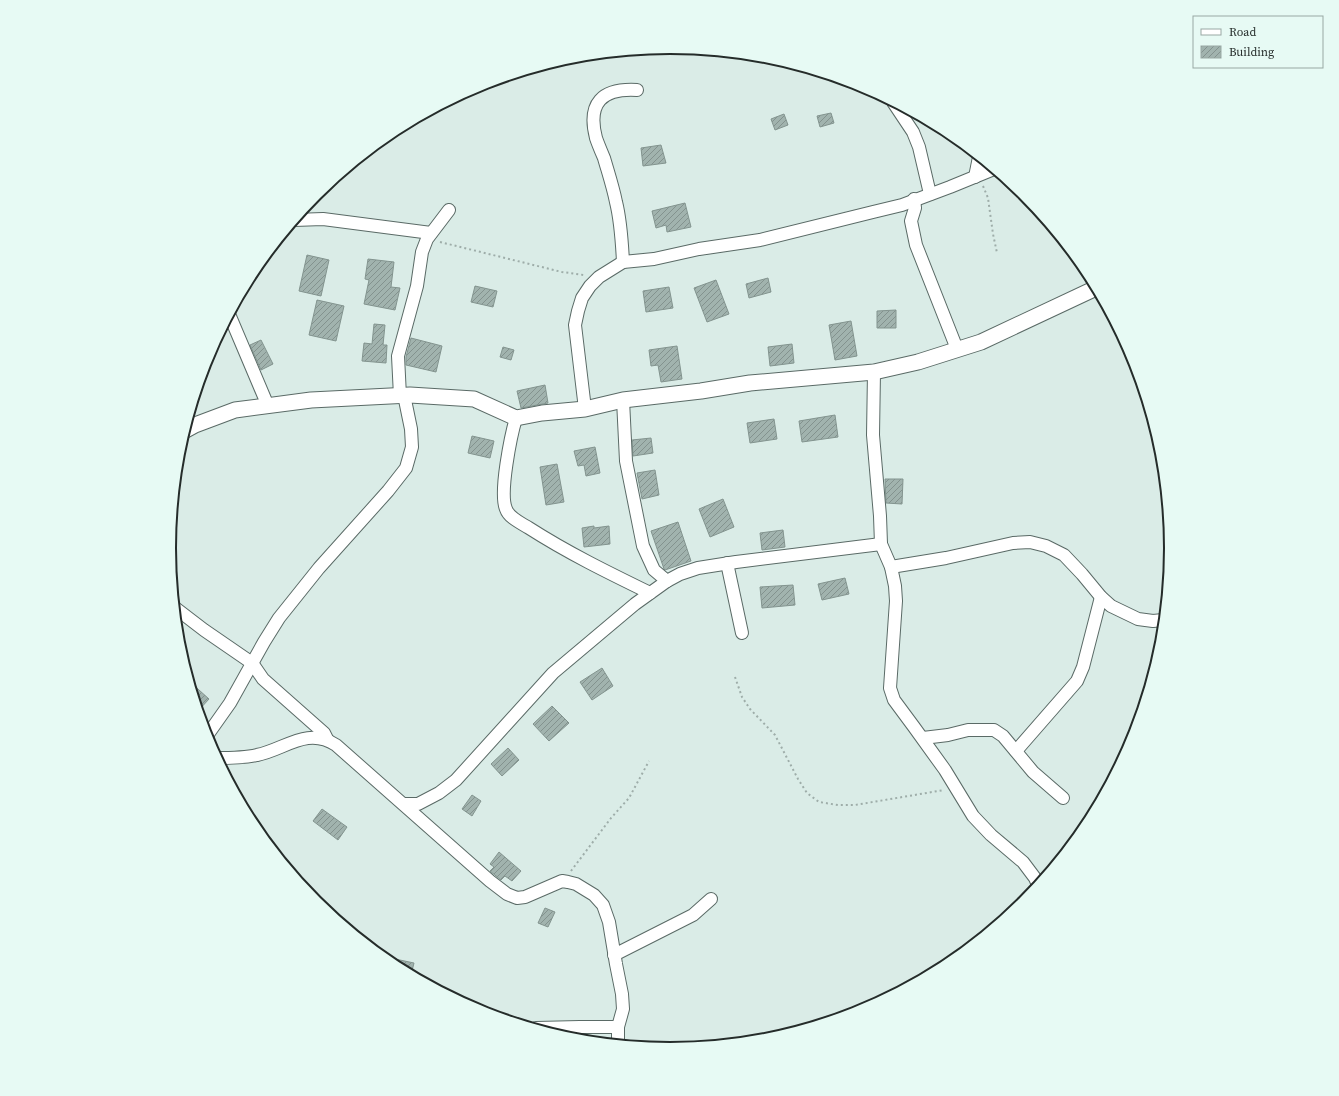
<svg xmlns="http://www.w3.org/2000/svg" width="1339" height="1096" font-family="'Source Serif 4',serif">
  <defs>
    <pattern id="building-hatch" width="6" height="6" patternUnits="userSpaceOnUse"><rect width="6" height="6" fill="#a1b3ae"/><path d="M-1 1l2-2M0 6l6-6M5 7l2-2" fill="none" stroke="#83928e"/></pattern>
  </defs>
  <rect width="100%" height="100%" fill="#daece7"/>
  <g fill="url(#building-hatch)" stroke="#83948f">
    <polygon points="831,113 834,123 820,127 817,116"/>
    <polygon points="784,114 788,125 775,130 771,119"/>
    <polygon points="661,145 666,163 643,166 641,148"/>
    <polygon points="685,203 691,227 667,232 666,225 656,228 652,211"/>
    <polygon points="307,255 329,260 321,296 299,291"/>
    <polygon points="368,259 394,262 391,287 400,288 395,310 364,304 369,280 365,279"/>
    <polygon points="768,278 771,292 749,298 746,284"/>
    <polygon points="716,280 729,314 707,322 694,288"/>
    <polygon points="475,286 497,291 493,307 471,302"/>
    <polygon points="669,287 673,308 646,312 643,291"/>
    <polygon points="317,300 344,306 336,341 309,335"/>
    <polygon points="896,310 896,328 877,328 877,311"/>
    <polygon points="851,321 857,356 835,360 829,325"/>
    <polygon points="374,324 385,325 383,345 387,345 386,363 362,361 364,343 372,344"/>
    <polygon points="411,338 442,346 436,372 406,365 406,357"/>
    <polygon points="261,340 273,364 261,370 250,345"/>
    <polygon points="792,344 794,363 770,366 768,347"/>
    <polygon points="677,346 682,379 661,382 658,365 651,366 649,350"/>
    <polygon points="503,347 514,350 511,360 500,357"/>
    <polygon points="545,385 548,403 521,408 517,391"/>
    <polygon points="835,415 838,437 802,442 799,421"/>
    <polygon points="774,419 777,439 750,443 747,423"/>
    <polygon points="472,436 494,441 490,458 468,453"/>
    <polygon points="651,438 653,453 633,456 632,440"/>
    <polygon points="595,447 600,473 586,476 584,465 578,466 574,451"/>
    <polygon points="557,464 564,502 546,505 540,467"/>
    <polygon points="655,470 659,495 642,499 637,473"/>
    <polygon points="885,479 903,479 902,504 886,503"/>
    <polygon points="723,499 734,527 710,537 699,509"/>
    <polygon points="678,522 691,561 665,570 664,569 651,531"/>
    <polygon points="594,526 594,528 609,526 610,544 584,547 582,528"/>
    <polygon points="783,530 785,547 762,550 760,533"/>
    <polygon points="845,578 849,594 822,600 818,584"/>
    <polygon points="793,585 795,605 762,608 760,587"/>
    <polygon points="602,668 613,686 592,700 580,682"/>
    <polygon points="189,681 209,699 198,711 193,695"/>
    <polygon points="552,706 569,723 549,741 533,724"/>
    <polygon points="508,748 519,760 502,776 491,764"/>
    <polygon points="472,795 481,801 472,816 462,809"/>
    <polygon points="322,809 347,827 338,840 313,821"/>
    <polygon points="499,852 521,871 512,881 505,876 501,880 490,871 494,867 490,864"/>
    <polygon points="545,908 555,912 548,927 538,923"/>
    <polygon points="381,956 414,963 411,975 391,964"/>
  </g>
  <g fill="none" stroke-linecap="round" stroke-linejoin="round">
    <defs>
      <g id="minor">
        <polyline points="893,102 913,132 919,147 930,194"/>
        <polyline points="975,177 979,157"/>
        <polyline points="914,199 915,208 911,221 916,245 957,349"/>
        <polyline points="294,220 323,219 431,233"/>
        <path d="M623 262C622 242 621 222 616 202 613 187 608 172 604 158 601 151 598 144 596 138 587 103 602 88 637 90"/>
        <polyline points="229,314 268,406"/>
        <polyline points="874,372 873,435 880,516 881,544 891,567 895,586 896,601 890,688 894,700 914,727 945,770 973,816 991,835 1023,862 1035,878 1038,885"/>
        <polyline points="400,396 398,356 417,286 422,252 427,239 449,210"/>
        <polyline points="623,400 626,461 643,546 654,570 667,581"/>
        <polyline points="585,409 575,325 578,311 582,298 590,286 599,277 623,262 654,259 699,249 760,240 873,212 902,205 950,187 994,169"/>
        <path d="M516 418C511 435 499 493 506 509 509 518 521 523 529 528 568 553 609 573 650 593"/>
        <polyline points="727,563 742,633"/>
        <polyline points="891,567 946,558 1013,543 1030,542 1046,546 1064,555 1082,574 1101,597 1111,606 1138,619 1153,621 1163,620"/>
        <polyline points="174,607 204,630 252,663 263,679 324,733 327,739"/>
        <polyline points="206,737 230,703 264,642 279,618 319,568 388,491 406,468 412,447 411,429 404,395"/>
        <polyline points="923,738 948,735 968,730 994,730 1003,736 1033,772 1063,798"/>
        <polyline points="1016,751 1077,681 1083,667 1101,597"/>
        <path d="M216 758C229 758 244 758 257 755 284 750 307 726 336 745L490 881 507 894 517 898 525 897 562 881 568 882 576 884 594 895 603 905 609 922 616 964 622 994 623 1009 618 1027V1044"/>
        <polyline points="404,804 418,804 439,793 456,780 553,673 635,604 667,581 680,574 698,568 736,562 881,544"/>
        <polyline points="614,955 693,915 711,899"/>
        <polyline points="536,1028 580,1027 618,1027"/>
      </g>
      <polyline id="tertiary" points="184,431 195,425 235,410 311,400 410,395 474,399 516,418 542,413 585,409 623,400 701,391 750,383 874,372 918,362 981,342 1096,288"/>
    </defs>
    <use href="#minor" stroke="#5a6a66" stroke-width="14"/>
    <use href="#tertiary" stroke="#5a6a66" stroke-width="17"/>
    <g stroke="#9eada9" stroke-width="2" stroke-dasharray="2 3" stroke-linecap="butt">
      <polyline points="983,186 988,198 993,234 997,253"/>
      <polyline points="440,242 562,272 584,275"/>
      <polyline points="735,677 742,697 750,709 775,735 798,779 807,793 819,802 838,805 855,805 944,790"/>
      <polyline points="571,871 611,818 629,798 649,761"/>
    </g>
    <use href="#minor" stroke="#fff" stroke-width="12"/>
    <use href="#tertiary" stroke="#fff" stroke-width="15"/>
  </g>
  <path d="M0 0H1339V1096H0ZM176 548a494 494 0 1 1 988 0a494 494 0 1 1-988 0Z" fill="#e7faf4" fill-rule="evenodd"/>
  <path fill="none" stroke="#252c2a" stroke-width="2" d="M176 548a494 494 0 1 1 988 0a494 494 0 1 1-988 0Z"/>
  <rect x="1193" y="16" width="130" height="52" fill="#e7faf4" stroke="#99a8a3"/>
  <rect x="1201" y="29" width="20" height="6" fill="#ffffff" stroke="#99a8a3"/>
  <text x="1229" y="36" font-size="12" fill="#252c2a">Road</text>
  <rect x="1201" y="46" width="20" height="12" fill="url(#building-hatch)" stroke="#99a8a3"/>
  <text x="1229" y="56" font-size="12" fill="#252c2a">Building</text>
</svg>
